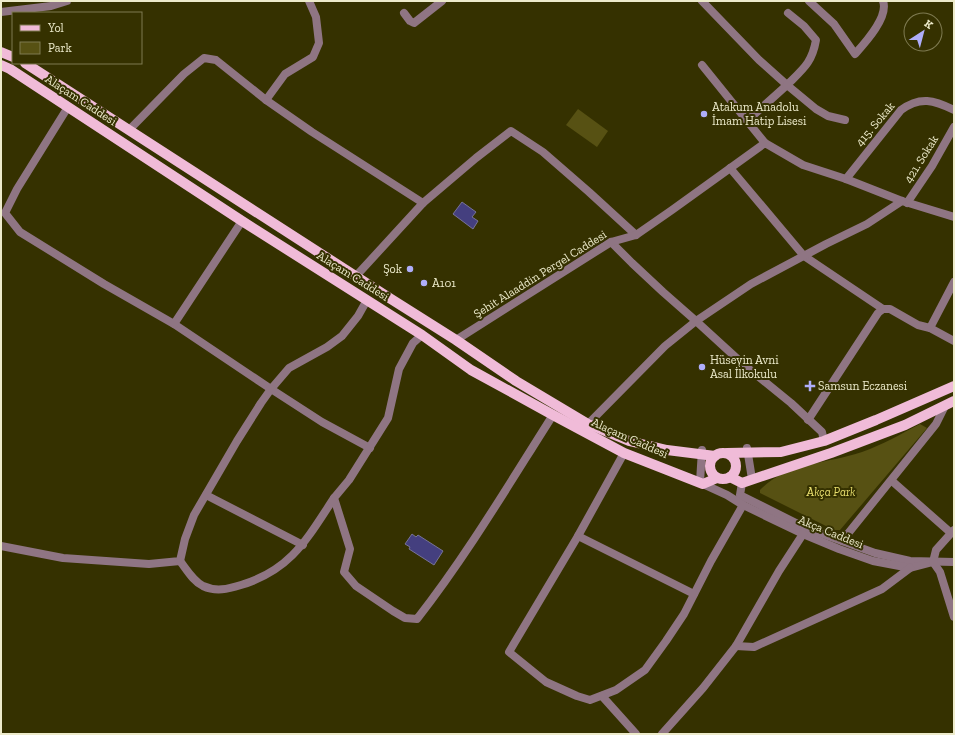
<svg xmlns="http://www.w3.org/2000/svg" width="955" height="735" font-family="'Zilla Slab',serif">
  <rect width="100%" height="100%" fill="#353100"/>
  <g fill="#575113">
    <polygon points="578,109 608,131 597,147 566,125"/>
    <path d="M920 424 927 428 840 530H834L760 493V490C787 462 827 464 862 452 882 445 901 434 920 424Z"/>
  </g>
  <g fill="#443f7f" stroke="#777396">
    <polygon points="462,202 476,212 472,217 478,221 473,229 453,214"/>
    <polygon points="412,534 416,537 418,535 443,551 434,565 409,549 410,547 405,544"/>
  </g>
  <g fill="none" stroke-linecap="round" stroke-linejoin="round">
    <g stroke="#8f7583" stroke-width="8">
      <polyline points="702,1 759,60 787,85 747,121"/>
      <path d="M809 1 834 24 855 54C865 43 889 17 883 1"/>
      <polyline points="1,12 51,6 67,1"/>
      <polyline points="404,13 410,21 414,23 442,1"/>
      <path d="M788 13 804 26 816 40C812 63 803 69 787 85L816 109 828 116 845 120"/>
      <polyline points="702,65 765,143"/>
      <polyline points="266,100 285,74 313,57 319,43 316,17 309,1"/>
      <polyline points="68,107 17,189 5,213 20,232 104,284 174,324 271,389 289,368 327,347 342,336 358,316 367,300"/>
      <polyline points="129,130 184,74 204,58 216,60 266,100 312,132 423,203"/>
      <polyline points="730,168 804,256 883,309"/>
      <path d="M846 179 901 110C920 96 934 100 954 110"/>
      <polyline points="907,203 932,166 954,127"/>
      <polyline points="611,242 632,263 663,292 696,321 743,364 791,403 822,432 824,441"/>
      <polyline points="356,276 423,203 476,158 511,131 543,152 589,192 636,235"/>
      <polyline points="174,324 242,221"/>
      <polyline points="930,328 954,341"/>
      <path d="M422 335 413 343 399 369 388 418 349 480 334 498 350 549 344 572 356 586 393 611 405 618 417 619C467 555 509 484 553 415"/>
      <polyline points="456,340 611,242 636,235 672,210 765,143 803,165 846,179 902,201 954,217"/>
      <polyline points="808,420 878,313 883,309 890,309 918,325 930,328 954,282"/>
      <polyline points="588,424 665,346 696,321 751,284 826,244 867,224 902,201"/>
      <polyline points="747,448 752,479"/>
      <polyline points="624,453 578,536 509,652 546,682 577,696 590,700 616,690 645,670 666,641 684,614 711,561 743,505"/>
      <polyline points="892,481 951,533"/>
      <polyline points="700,482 702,450"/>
      <polyline points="742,483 740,495 806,528 875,553 910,561 954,562"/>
      <polyline points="703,484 727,495 743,505 803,534 839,549 873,561 910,568 933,562"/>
      <polyline points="206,495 303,545"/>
      <polyline points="954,530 936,550 933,562 940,572 954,617"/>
      <polyline points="578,536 694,594"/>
      <polyline points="842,541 936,424 945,406"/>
      <polyline points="1,546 63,558 149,564 180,561 185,539 194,515 237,441 261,403 271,389 322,422 370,448"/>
      <path d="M180 561C187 570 193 581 203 586 216 592 228 589 241 585 291 570 307 539 334 498"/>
      <polyline points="736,646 754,647 882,589 910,568"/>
      <polyline points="602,696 636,734"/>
      <polyline points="662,734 703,688 736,646 779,571 803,534"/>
    </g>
    <g stroke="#f0bbd8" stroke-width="10">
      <polyline points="1,52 13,57"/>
      <polyline points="25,63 391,299 456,340 516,381 588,424 629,441 667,450 715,456"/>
      <polyline points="1,65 10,69 242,221 422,335 471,370 553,415 624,453 703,484 717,478"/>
      <circle cx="723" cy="466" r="13"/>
      <polyline points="727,453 781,452 824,441 876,420 954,386"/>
      <polyline points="730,477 742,483 831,453 905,425 954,401"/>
    </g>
  </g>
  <g fill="#afaefa" stroke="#353100" stroke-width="1.5">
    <circle cx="704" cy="114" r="4"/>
    <circle cx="410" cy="269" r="4"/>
    <circle cx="424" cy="283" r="4"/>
    <circle cx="702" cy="367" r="4"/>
    <path d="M808 380h4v4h4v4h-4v4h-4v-4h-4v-4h4z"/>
  </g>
  <g text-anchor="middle" stroke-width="4" stroke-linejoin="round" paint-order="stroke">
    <g font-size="12" fill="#edebcb" stroke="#353100">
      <text transform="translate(81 100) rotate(33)" y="4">Alaçam Caddesi</text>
      <text transform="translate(875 124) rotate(-50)" y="4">415. Sokak</text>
      <text transform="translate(921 159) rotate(-58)" y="4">421. Sokak</text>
      <text transform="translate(540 274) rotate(-32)" y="4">Şehit Alaaddin Pergel Caddesi</text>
      <text transform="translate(353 276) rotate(32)" y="4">Alaçam Caddesi</text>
      <text transform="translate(630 438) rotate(24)" y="4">Alaçam Caddesi</text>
      <text transform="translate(831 532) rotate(22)" y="4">Akça Caddesi</text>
    </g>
    <g font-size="12" fill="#edebcb" stroke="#353100" text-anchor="start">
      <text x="712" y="111">Atakum Anadolu<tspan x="712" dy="14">İmam Hatip Lisesi</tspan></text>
      <text x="402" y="273" text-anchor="end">Şok</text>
      <text x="432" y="287">A101</text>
      <text x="710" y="364">Hüseyin Avni<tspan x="710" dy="14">Asal İlkokulu</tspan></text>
      <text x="818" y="390">Samsun Eczanesi</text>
    </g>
    <g font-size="12" font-style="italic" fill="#e9df6e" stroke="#353100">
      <text x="831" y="496">Akça Park</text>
    </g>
  </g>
  <rect width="955" height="735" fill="none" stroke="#edebcb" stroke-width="4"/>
  <rect x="12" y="12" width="130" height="52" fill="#353100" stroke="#7f7b51"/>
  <rect x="20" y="25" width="20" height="6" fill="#f0bbd8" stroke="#7f7b51"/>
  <text x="48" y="32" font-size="12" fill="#edebcb">Yol</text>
  <rect x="20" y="42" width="20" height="12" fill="#575113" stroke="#7f7b51"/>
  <text x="48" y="52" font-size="12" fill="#edebcb">Park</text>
  <g transform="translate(923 32) rotate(36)"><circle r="19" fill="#353100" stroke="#7f7b51"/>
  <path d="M0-3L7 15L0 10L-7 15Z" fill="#afaefa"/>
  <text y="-6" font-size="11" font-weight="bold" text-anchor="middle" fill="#edebcb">K</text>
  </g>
</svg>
